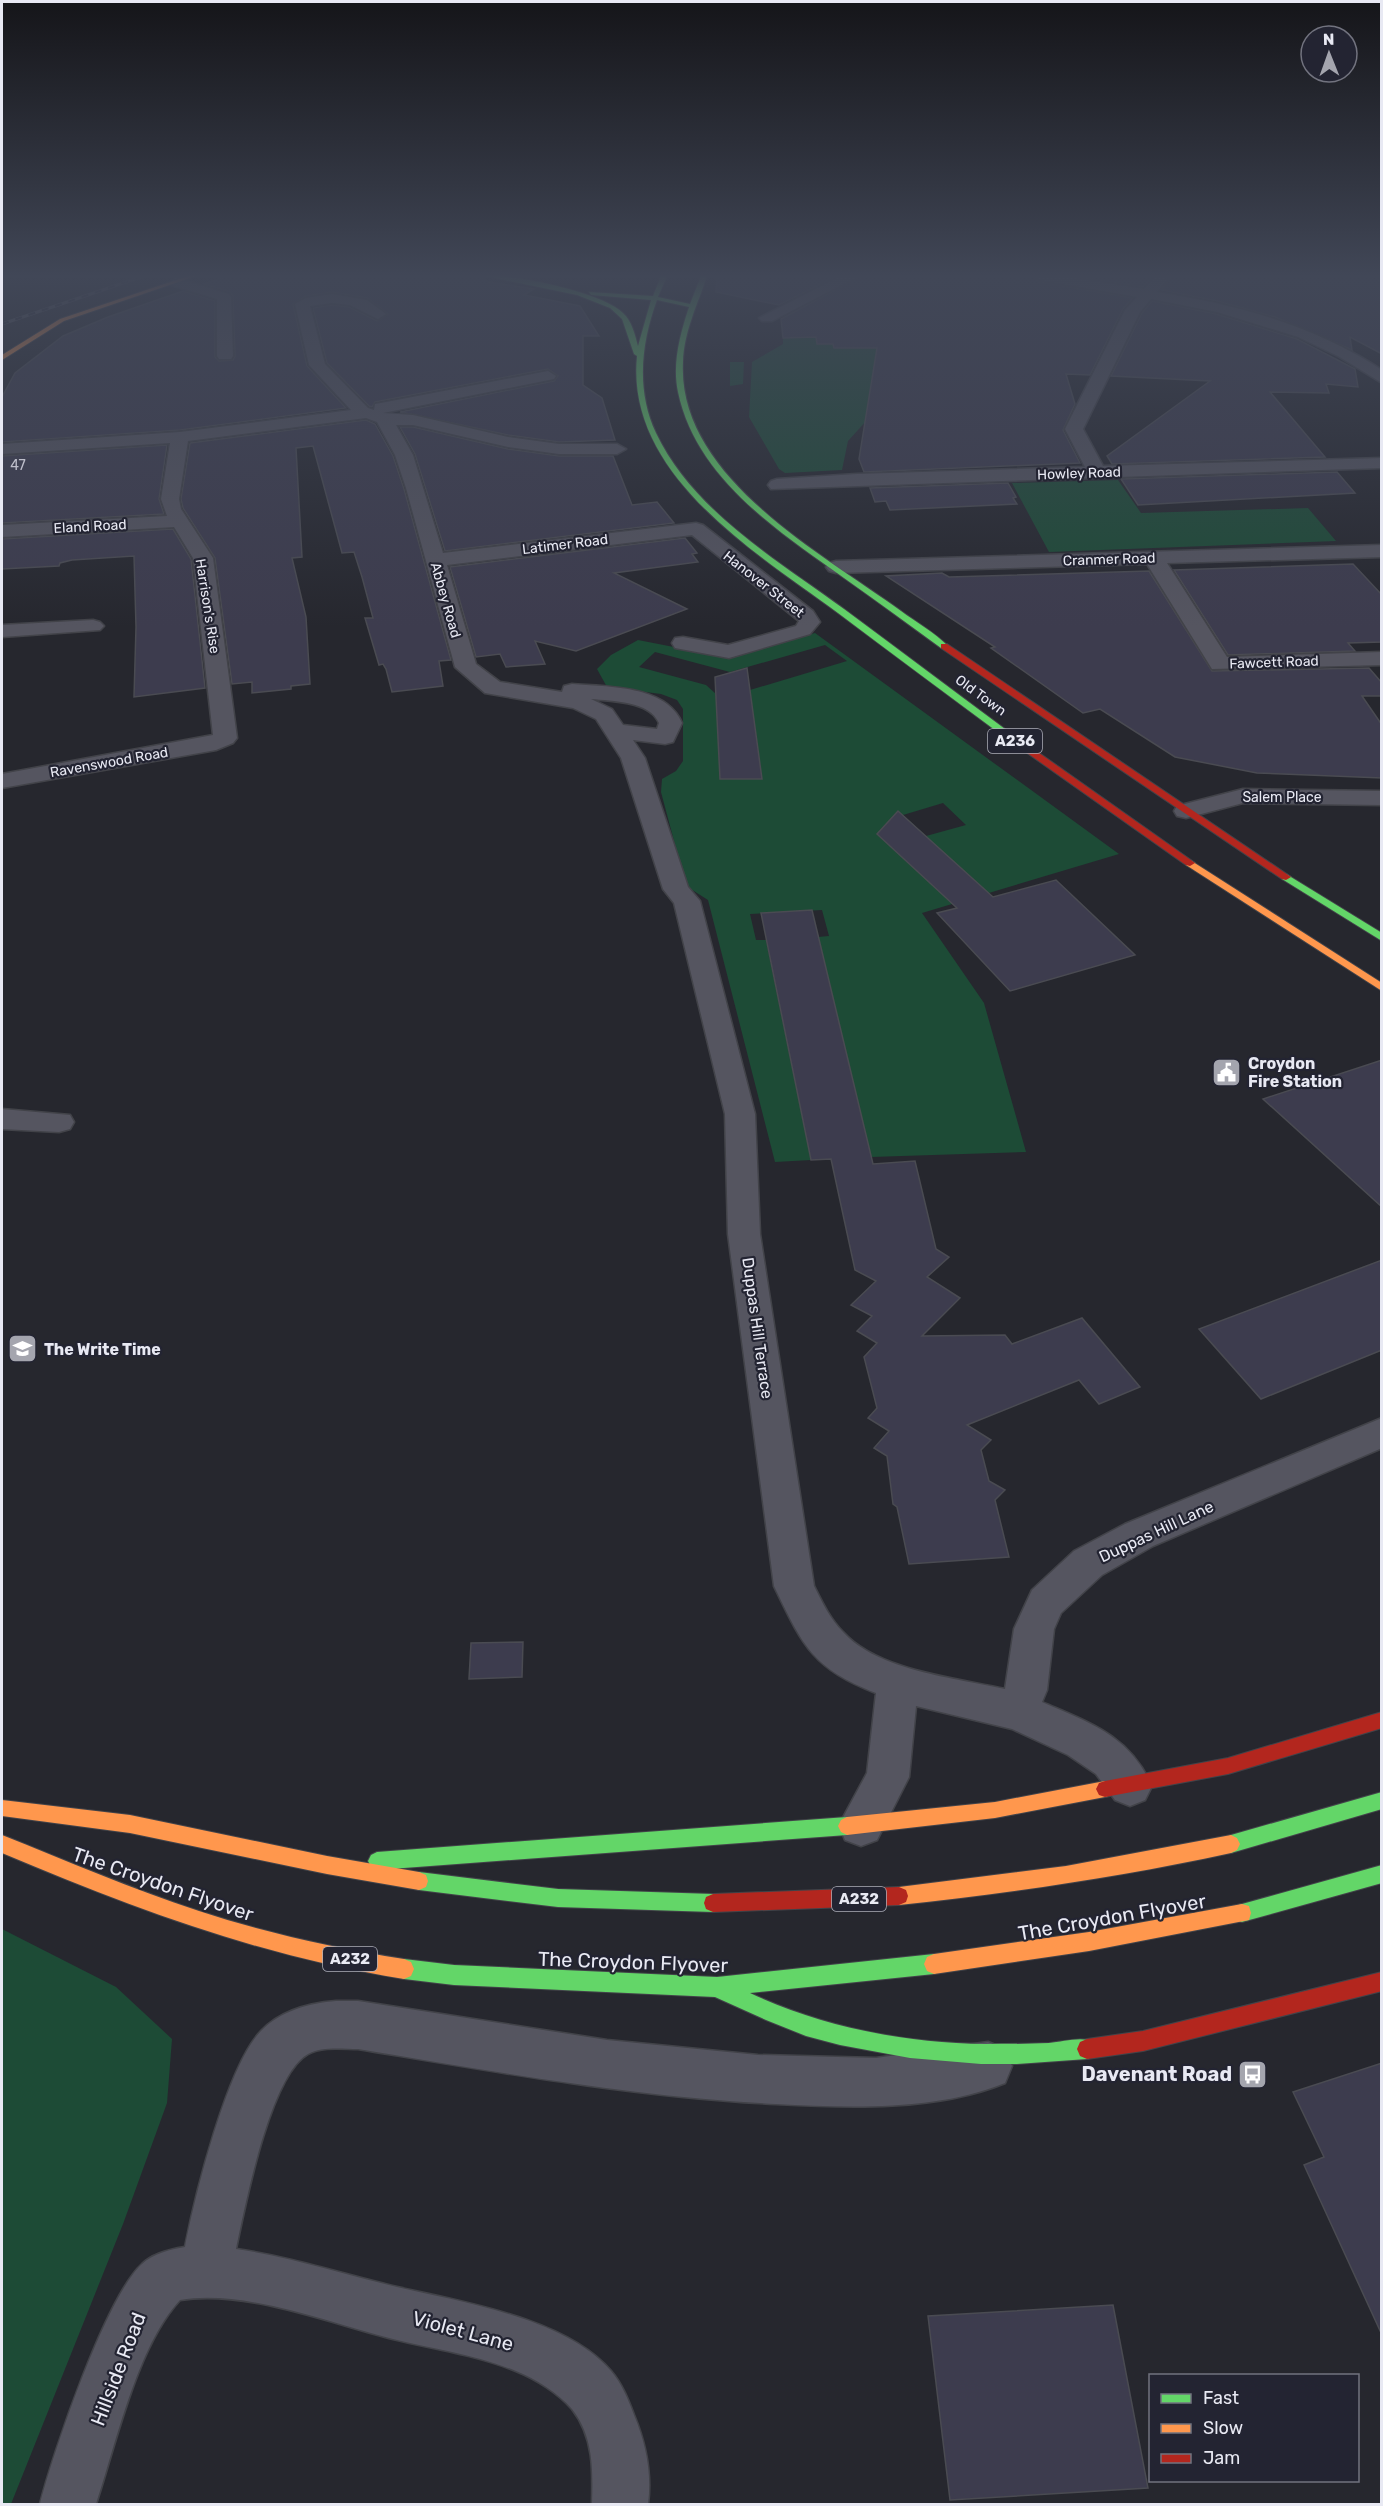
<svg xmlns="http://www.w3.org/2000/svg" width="1383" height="2506" font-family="Rubik,sans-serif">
  <rect width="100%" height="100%" fill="#26272e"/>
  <g fill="#1d4b36" fill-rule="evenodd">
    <polygon points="816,337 818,344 833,344 835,348 936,344 848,441 842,470 785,473 779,469 749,417 752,362 783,344 783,338"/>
    <polygon points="730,362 744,362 743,384 730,386"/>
    <polygon points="1118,480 1141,513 1308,508 1336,541 1049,552 1012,483"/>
    <path d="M815 633 1119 854 922 913 984 1003 1026 1152 871 1157 818 937 829 936 822 910 750 914 756 940H766L811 1160 775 1162 708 900 686 886 661 792 662 779 676 771 683 761V709L677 700 661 694 607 687 597 669 611 655 638 640 730 658ZM825 645 847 661 750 690 762 778 720 779 716 694 706 685 639 667 655 652 730 672ZM943 803 966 825 926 836 903 815Z"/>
    <polygon points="2,1929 116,1987 172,2039 167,2103 123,2224 11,2504 2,2504"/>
  </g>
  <g fill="#3d3c4e" stroke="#4a4b52" stroke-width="1.5">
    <polygon points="228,276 479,276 488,282 534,289 524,295 580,306 599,336 583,336 583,385 602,398 615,440 559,442 508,435 400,412 554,381 558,376 548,369 375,402 372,407 369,406 327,363 313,308 332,305 349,307 377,321 388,314 367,298 332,292 306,296 293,304 307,366 346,408 180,430 2,442 2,397 15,373 63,336 108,317 183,291 215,301 215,357 219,361 233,360 235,356 233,296 230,292 204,284"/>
    <polygon points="717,276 837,276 779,305 716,292"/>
    <polygon points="861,276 1031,276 1040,282 1133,298 1123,309 1090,375 1066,374 1075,404 1063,430 1080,463 864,472 859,459 877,348 834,348 833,344 817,344 816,337 783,338 781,319"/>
    <polygon points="1074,276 1153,276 1143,287"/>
    <polygon points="1167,276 1382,276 1382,354 1350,337 1352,350 1275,317 1217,301 1161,290 1169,280"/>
    <polygon points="1152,301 1216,314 1297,339 1355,369 1358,387 1326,384 1329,393 1270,392 1325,457 1112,464 1107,456 1210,381 1111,376 1142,313"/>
    <polygon points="366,420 375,424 393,456 404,489 451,660 439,661 443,686 392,692 386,669 383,664 379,665 365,618 373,618 362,577 354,552 342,553 313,446 296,448 302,557 292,558 306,617 310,684 291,686 291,689 252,693 252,682 232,684 215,558 183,508 181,499 190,443"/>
    <polygon points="400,427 413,427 508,449 559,456 613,456 632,505 657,502 674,523 445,551 415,454"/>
    <polygon points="167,445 159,499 164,514 2,523 2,456"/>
    <polygon points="1337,472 1355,493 1138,505 1121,479"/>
    <polygon points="1008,483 1016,497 1013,498 1017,504 890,510 886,501 875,502 870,488"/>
    <polygon points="173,529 191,559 205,688 134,697 136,627 134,556 72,560 60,563 59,566 2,569 2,539"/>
    <polygon points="685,538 697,553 692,554 698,562 614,573 687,609 576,651 535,641 545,664 506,667 500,654 476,657 450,567"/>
    <polygon points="1353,564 1382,595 1382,642 1348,643 1355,651 1228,655 1174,570"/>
    <polygon points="1149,571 1212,671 1369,668 1382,683 1382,696 1362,696 1382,725 1382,778 1257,773 1175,757 1100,709 1083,713 991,648 995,647 886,576 942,573 949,577"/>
    <polygon points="747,668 762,779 720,779 715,677"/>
    <polygon points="898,811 993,897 1056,880 1135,955 1010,991 937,913 957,908 877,834"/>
    <polygon points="812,910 873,1164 915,1161 936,1249 949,1257 927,1277 960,1298 922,1336 1005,1335 1012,1344 1082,1318 1140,1387 1099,1404 1079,1380 967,1425 991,1440 981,1450 989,1481 1005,1490 995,1500 1009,1557 909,1564 897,1507 893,1504 887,1456 874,1448 889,1431 868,1418 877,1408 864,1357 877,1343 857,1331 872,1316 851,1305 876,1281 855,1270 831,1159 811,1160 761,913"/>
    <polygon points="1382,1060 1382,1207 1263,1099"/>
    <polygon points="1382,1260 1382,1350 1261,1399 1199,1329"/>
    <polygon points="523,1642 522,1677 469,1679 471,1643"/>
    <polygon points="1382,2063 1382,2335 1304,2165 1324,2157 1293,2092"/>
    <polygon points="1113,2305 1148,2488 950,2500 928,2316"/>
  </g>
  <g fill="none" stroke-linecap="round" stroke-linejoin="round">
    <defs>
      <g id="street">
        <polygon points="841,276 859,276 772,321 762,321 759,318"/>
        <path d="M1033 276H1062L1144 289 1155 277H1165L1167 280 1157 292C1238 305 1313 325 1382 370V383L1338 356 1298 337 1217 312 1151 299 1140 312 1083 429 1103 466 1382 458V468L771 489 768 485 771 481 777 479 857 474 1085 467 1065 429 1125 310 1137 297 1040 280Z"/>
        <polygon points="176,278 229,294 231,297 233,356 231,359 219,359 217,356 217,299 171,285 169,282"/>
        <path d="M332 294 367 300 386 314 378 319 350 305 332 303 310 306 325 364 368 408 374 410 375 404 381 403 548 371 556 376 554 379 383 413 413 415 508 437 559 444H617L626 449 617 454H559L508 447 413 425H396L413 455 443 553 696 523 703 525 813 611 820 622 810 634 729 658 675 648 672 643 675 638 683 637 728 645 796 626 799 621 692 535 447 565 476 664 500 682 562 692 564 686 572 684C608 687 666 685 682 723L673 742 665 744 633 740 645 758 688 887 700 901 755 1114 760 1234 814 1586C822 1602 830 1619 843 1632 878 1671 956 1678 1005 1689L1014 1629 1032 1590 1074 1551 1125 1524 1382 1418V1448L1153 1546 1102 1575 1061 1613 1054 1629 1047 1690 1042 1702C1090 1723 1129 1735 1152 1786L1145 1800 1130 1806 1115 1800 1096 1774 1068 1755 1012 1729 916 1706 909 1777 877 1840 861 1846 845 1840 839 1825 867 1773 876 1693C812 1668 803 1646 774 1586L728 1234 725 1114 674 903 663 889 621 758 596 719 573 708 485 693 455 667 406 488 395 455 377 422 366 418 188 441 179 499 181 509 213 558 237 738 233 743 216 750 2 788V774L213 735 193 558 174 527 2 537V525L167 516 161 499 170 443 2 454V444L180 432 351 410 309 365 295 304 306 298ZM591 699C612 701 650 701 659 723L657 729 623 725 612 709Z"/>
        <polygon points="1382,545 1382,557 1167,563 1227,657 1382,652 1382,665 1212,669 1147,564 836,573 829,571 826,567 829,563 836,561"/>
        <polygon points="93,620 100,622 104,626 100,630 2,637 2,625"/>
        <polygon points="1243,789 1382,791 1382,805 1243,803 1186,818 1177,816 1174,811 1177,806"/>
        <polygon points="2,1109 70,1115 74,1122 70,1129 59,1132 2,1129"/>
        <path d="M336 2001H358L607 2040 758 2055 876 2058 988 2042 1005 2049 1012 2066 1005 2083C937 2111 849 2108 776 2104 636 2097 497 2072 358 2049 343 2049 322 2046 308 2054 270 2075 245 2206 236 2249 291 2257 343 2274 397 2287 461 2302 566 2318 611 2371 622 2384 628 2399 634 2415 646 2444 652 2473 648 2504H592C593 2471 594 2437 572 2409 558 2393 536 2379 516 2371 477 2355 434 2349 393 2339 329 2323 245 2289 180 2300 137 2346 116 2444 96 2504H40C53 2453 106 2297 142 2264 152 2254 172 2249 185 2247 195 2196 227 2066 261 2031 280 2011 310 2003 336 2001Z"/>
      </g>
      <g id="fast">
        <path d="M485 276C514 274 602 292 623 313 632 321 635 335 638 346L651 300 591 295 589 292 653 296 661 276H667L658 297 690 304 701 276H707C698 304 684 331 683 362 677 476 821 553 901 611 916 622 935 633 948 646L941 648C909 625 877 601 844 578 778 531 696 478 678 392 672 364 680 334 689 307L657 300C641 344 636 390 656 433 693 511 777 560 844 609 898 649 951 689 1005 729V733H999C945 693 891 653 838 613 755 552 625 474 637 356L634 354 622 319 610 308 577 295Z"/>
        <polygon points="1286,874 1382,933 1382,941 1282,879 1282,875"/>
        <polygon points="1382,1792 1382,1809 1231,1853 1225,1850 1222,1844 1225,1838 1231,1835"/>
        <polygon points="847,1817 853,1820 856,1826 853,1832 847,1835 377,1870 371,1867 368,1861 371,1855 377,1852"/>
        <polygon points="1382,1865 1382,1883 1242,1922 1235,1920 1233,1913 1235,1906 1242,1904"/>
        <polygon points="419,1872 558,1889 713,1894 720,1897 722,1903 720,1909 713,1912 558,1907 419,1890 412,1887 410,1881 412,1875"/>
        <path d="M934 1954 941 1957 944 1964 941 1971 934 1974 750 1993C823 2027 905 2043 985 2044 1006 2044 1028 2044 1049 2043 1063 2042 1081 2036 1094 2042L1097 2049 1094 2056 1087 2059 1017 2064H981L910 2058 840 2045 806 2036 766 2020 715 1997 454 1985 404 1979 397 1976 394 1969 397 1962 404 1959 454 1965 717 1977Z"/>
      </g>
      <g id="slow">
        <polygon points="188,276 196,276 64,321 2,360 2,355 60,319"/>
        <polygon points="1190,860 1382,983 1382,991 1186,865 1186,861"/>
        <polygon points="1105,1781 1111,1783 1114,1789 1111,1795 1105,1797 995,1818 847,1835 841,1832 838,1826 841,1820 847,1817 995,1802"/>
        <polygon points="2,1800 130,1815 327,1856 419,1872 426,1875 428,1881 426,1887 419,1890 327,1874 130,1833 2,1816"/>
        <path d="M2 1835C67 1861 132 1889 199 1911 266 1933 334 1948 404 1959L411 1962 414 1969 411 1976 404 1979C260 1956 135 1909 2 1853Z"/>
        <path d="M1231 1835 1237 1838 1240 1844 1237 1850 1231 1853C1121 1877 1011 1893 899 1905L892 1902 890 1896 892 1890 899 1887 1066 1866Z"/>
        <polygon points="1242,1904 1249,1906 1251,1913 1249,1920 1089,1951 934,1974 927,1971 924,1964 927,1957 934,1954 1089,1932"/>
      </g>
      <g id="jam">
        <polygon points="941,644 947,644 1291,877 1286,880 1282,879 941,648"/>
        <polygon points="999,729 1005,729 1195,863 1190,866 1186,865 999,733"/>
        <polygon points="1382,1712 1382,1728 1228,1774 1105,1797 1099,1795 1096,1789 1099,1783 1105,1781 1228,1758"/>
        <polygon points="899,1887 906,1890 908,1896 906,1902 899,1905 713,1912 706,1909 704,1903 706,1897 713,1894"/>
        <polygon points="1382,1972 1382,1991 1143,2051 1087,2059 1080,2056 1077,2049 1080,2042 1087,2039 1143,2031"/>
      </g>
    </defs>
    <use href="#street" stroke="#424349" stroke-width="3"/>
    <use href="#fast" stroke="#424349" stroke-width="2"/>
    <use href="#slow" stroke="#424349" stroke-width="2"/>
    <use href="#jam" stroke="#424349" stroke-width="2"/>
    <use href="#street" fill="#555560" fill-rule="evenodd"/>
    <use href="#fast" fill="#63d668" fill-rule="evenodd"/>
    <use href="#slow" fill="#ff974d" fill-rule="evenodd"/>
    <use href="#jam" fill="#b3261e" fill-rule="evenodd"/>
    <defs>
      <polyline id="rail" points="2,324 144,276"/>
    </defs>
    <use href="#rail" stroke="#5c5d64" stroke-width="3"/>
    <use href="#rail" stroke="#232432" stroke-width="2" stroke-dasharray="7" stroke-linecap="butt"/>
  </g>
  <linearGradient id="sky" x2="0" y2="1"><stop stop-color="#151519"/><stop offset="0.44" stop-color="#414757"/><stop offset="1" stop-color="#414757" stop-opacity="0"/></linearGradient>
  <rect width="1383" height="627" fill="url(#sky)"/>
  <defs>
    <symbol id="civic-square" viewBox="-11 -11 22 22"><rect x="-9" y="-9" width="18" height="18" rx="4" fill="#a4a5ae" stroke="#232432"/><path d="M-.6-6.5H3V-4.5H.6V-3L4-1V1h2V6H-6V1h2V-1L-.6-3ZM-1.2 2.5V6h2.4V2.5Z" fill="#fff"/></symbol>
    <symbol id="school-square" viewBox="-11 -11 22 22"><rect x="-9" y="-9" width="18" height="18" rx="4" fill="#a4a5ae" stroke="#232432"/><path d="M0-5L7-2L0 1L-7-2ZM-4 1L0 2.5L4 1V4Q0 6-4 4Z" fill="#fff"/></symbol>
    <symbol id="bus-square" viewBox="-11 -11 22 22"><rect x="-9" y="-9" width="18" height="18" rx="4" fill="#a4a5ae" stroke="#232432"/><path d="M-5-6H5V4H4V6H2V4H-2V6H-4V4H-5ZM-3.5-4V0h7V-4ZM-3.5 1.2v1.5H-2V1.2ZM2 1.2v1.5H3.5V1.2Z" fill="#fff"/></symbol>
  </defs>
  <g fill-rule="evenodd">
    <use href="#civic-square" x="1210" y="1056" width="33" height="33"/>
    <use href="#school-square" x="6" y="1332" width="33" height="33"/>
    <use href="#bus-square" x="1236" y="2058" width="33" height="33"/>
  </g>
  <g text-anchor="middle" stroke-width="4.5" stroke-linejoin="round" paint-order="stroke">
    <g font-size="14" fill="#bdbeca">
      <text x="18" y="470">47</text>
    </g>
    <g font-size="14" fill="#e8e9f3" stroke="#232432">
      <text transform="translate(1079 473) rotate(-2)" y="5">Howley Road</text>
      <text transform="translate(90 526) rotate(-3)" y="5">Eland Road</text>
      <text transform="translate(565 544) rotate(-7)" y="5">Latimer Road</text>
      <text transform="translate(1109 559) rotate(-2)" y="5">Cranmer Road</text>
      <text transform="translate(764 584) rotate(38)" y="5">Hanover Street</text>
      <text transform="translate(446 600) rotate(74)" y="5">Abbey Road</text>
      <text transform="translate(208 606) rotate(81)" y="5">Harrison's Rise</text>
      <text transform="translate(1274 662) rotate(-2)" y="5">Fawcett Road</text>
      <text transform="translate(981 695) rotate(36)" y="5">Old Town</text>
      <text transform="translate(109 762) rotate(-10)" y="5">Ravenswood Road</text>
      <text x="1282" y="802">Salem Place</text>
    </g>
    <g fill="#232432" stroke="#adaeb9" stroke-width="1.5">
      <rect x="988" y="729" width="54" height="24" rx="4.5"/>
      <rect x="832" y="1887" width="54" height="24" rx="4.5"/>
      <rect x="323" y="1947" width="54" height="24" rx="4.5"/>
    </g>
    <g font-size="15" font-weight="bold" fill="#e8e9f3">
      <text x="1015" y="746">A236</text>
      <text x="859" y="1904">A232</text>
      <text x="350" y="1964">A232</text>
    </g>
    <g font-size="16" font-weight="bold" fill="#e8e9f3" stroke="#232432" text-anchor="start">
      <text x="1248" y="1069">Croydon<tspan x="1248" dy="18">Fire Station</tspan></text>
      <text x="44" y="1355">The Write Time</text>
    </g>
    <g font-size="16" fill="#e8e9f3" stroke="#232432">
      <text transform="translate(758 1328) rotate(82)" y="6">Duppas Hill Terrace</text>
      <text transform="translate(1156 1531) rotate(-25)" y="6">Duppas Hill Lane</text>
    </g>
    <g font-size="20" fill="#e8e9f3" stroke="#232432">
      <text transform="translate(163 1884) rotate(19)" y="7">The Croydon Flyover</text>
      <text transform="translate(1112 1917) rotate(-10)" y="7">The Croydon Flyover</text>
      <text transform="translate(633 1962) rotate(2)" y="7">The Croydon Flyover</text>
      <text transform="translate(463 2331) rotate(15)" y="7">Violet Lane</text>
      <text transform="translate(118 2369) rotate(-69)" y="7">Hillside Road</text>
    </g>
    <g font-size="20" font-weight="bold" fill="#e8e9f3" stroke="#232432" text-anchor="end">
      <text x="1232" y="2081">Davenant Road</text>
    </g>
  </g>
  <rect width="1383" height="2506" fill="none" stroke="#e8e9f3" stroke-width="6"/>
  <rect x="1149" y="2374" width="210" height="108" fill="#232432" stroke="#72737f" stroke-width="1.5"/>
  <rect x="1161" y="2394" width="30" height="9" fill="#63d668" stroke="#72737f" stroke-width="1.5"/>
  <text x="1203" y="2404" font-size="18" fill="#e8e9f3">Fast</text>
  <rect x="1161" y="2424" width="30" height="9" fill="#ff974d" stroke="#72737f" stroke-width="1.5"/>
  <text x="1203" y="2434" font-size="18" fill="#e8e9f3">Slow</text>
  <rect x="1161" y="2454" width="30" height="9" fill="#b3261e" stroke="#72737f" stroke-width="1.5"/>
  <text x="1203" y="2464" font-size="18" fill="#e8e9f3">Jam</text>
  <g transform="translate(1329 54) rotate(359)"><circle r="28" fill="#232432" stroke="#72737f" stroke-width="1.5"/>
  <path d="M0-4.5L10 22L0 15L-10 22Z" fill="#a4a5ae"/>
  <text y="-9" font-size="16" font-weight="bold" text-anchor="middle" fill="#e8e9f3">N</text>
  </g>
</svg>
